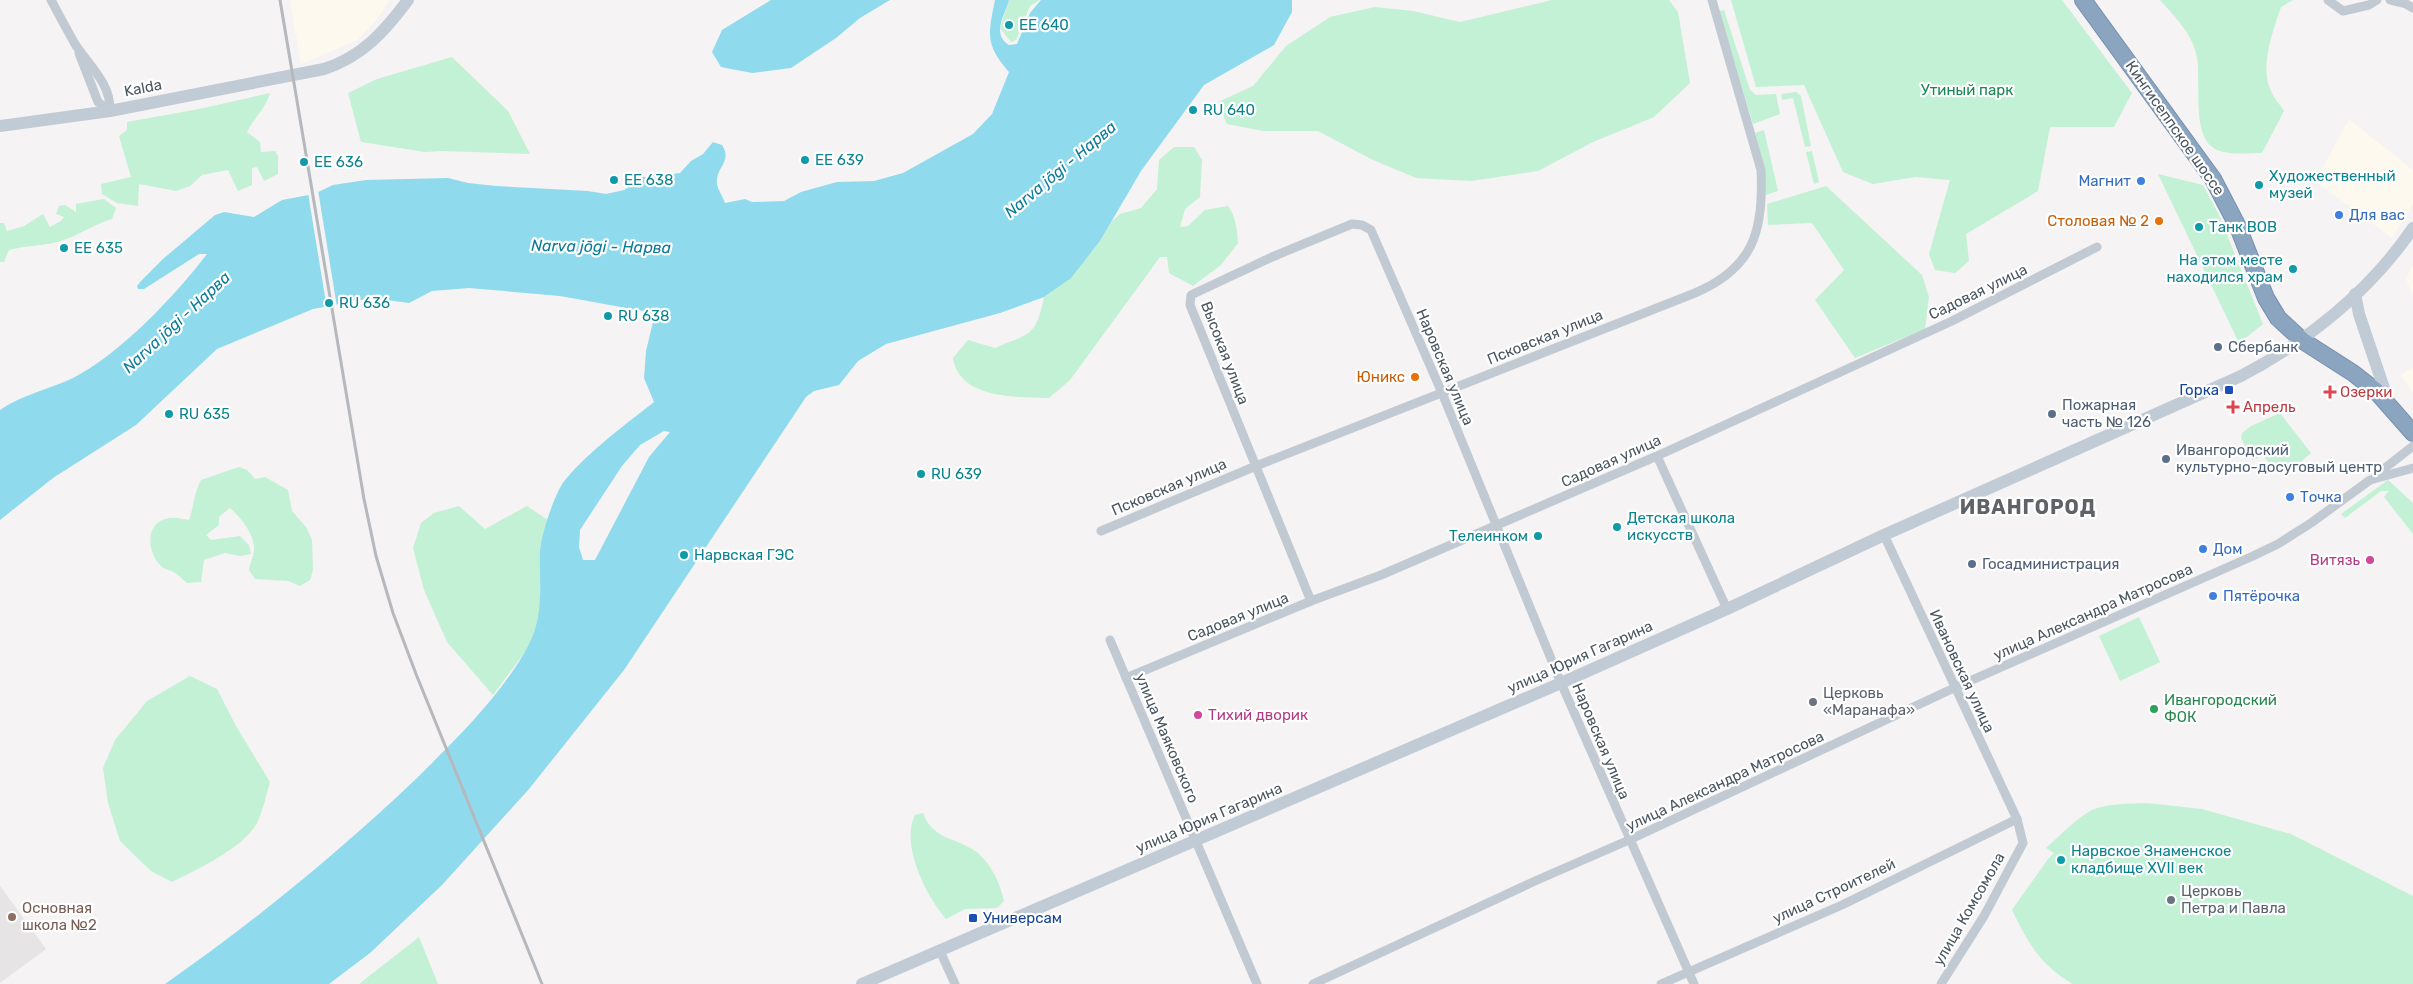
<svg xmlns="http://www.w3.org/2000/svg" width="2413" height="984" font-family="Rubik,sans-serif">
  <rect width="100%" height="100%" fill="#f5f3f3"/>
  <g fill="#fdf9ef">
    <polygon points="290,0 390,0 377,19 358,40 301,64"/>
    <polygon points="2349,119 2413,170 2413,204 2392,238 2315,181"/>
    <polygon points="2413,265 2413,296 2406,279"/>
    <polygon points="2413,367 2413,393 2401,375"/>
  </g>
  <polygon fill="#e6e4e5" points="0,886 46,949 0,983"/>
  <g fill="#c3f1d5">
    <polygon points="1009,0 1040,0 1030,6 1016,40 1011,42 1000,28"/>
    <polygon points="1552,0 1669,0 1678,12 1690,83 1654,117 1593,142 1538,171 1471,181 1416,178 1371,159 1318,131 1263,131 1227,124 1218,102 1253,86 1286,46 1330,17 1375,7 1413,11 1460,22"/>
    <polygon points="1731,0 2062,0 2132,93 2114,127 2050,127 2038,191 1966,234 1969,261 1955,273 1935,270 1929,254 1950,180 1915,177 1873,184 1843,172 1804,85 1756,87"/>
    <path d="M2160 0H2293L2281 7C2273 31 2259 67 2271 91 2274 99 2280 104 2284 111L2262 153C2249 153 2233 155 2220 151 2188 142 2203 77 2196 53 2190 31 2175 17 2160 0Z"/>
    <polygon points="1724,10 1750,90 1756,95 1776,94 1780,114 1753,124 1719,11"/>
    <polygon points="452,57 508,111 530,154 443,151 425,152 361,142 348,93 377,79"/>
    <polygon points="1796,92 1801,96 1811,146 1805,147 1793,98 1782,100 1781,94"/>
    <path d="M270 93C266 108 254 118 247 132L260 142 261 152 275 151 278 156V174L264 181 257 167 252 168V185L238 191 228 170 202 175 190 186 176 191 139 184 138 206 117 203 102 194 101 184 131 177 119 136 127 130V122L199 109Z"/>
    <polygon points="1764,130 1778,191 1766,195 1765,169 1755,133"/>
    <path d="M1174 147H1194L1202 160 1200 197 1185 209 1180 227 1188 226 1205 210 1228 206C1236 217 1237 230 1238 243L1221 265 1193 286 1169 273 1167 257H1160L1070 380 1049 398C1016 397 959 399 953 358L968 340 995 348C1030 333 1036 337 1044 297L1067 280 1100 241 1112 221 1120 214 1141 208 1157 189 1159 160Z"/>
    <polygon points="1812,151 1819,182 1814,184 1806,152"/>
    <polygon points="2158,174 2203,185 2219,215 2263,324 2239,343"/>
    <polygon points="1826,186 1922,275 1929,297 1925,329 1855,358 1815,300 1844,270 1812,223 1768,225 1767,204"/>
    <path d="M104 199 116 208 112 219C91 225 74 239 53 243 38 246 24 246 9 250L4 262H0V223H4L7 231 24 226 43 214 50 227 61 221 64 217 56 214 59 206 65 205 76 212V204Z"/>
    <polygon points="2280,413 2311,453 2292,470 2286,462 2278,468 2274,462 2270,464 2263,456 2252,460 2241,438 2242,433 2251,426"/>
    <path d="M239 467 247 470 255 479 265 477 288 490 292 511 306 527 312 540 313 570 310 580 300 586 288 581 255 579 249 570C250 562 255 554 254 546 252 531 241 518 230 508L219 517V525L206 535 211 540 240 536 249 545 251 554 240 556 225 553 204 560 201 582 187 583C183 580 180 576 175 573 171 570 165 570 161 566 147 553 144 522 169 518 175 517 182 519 189 520 194 506 194 493 201 480Z"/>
    <polygon points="2388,480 2413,503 2413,534 2384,497 2389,491 2381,491 2345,518 2341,514"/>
    <polygon points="459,506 485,529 527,506 548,520 540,548 541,609 537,627 527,649 493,695 447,642 424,590 413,548 421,523 434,513"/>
    <polygon points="2139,617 2160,662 2120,681 2099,636"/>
    <path d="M190 676 217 689 236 726 270 782C266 795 263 811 257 823 242 849 199 868 172 882L151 871 120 841 108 803 103 768 115 740 147 701Z"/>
    <path d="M2147 803 2202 809 2291 834 2413 896V984H2073C2039 964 2029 944 2012 910L2048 859 2054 853 2046 848C2060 836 2075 819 2092 810 2108 803 2130 804 2147 803Z"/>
    <path d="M923 813C932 838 952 837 972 849 989 859 1000 882 1004 901L997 908 965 909 946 919C926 896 900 844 915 815Z"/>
    <polygon points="419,937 438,984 359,984"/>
  </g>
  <g fill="#90daee" fill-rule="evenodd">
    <polygon points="771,0 890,0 860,18 836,38 791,68 752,73 721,67 712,52 722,30"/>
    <path d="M995 0H1009C1005 15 991 34 1009 45L1017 44 1030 13 1041 0H1292V12L1274 45 1204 85 1141 171 1100 241 1071 278 1044 297 1000 313 886 344 858 361 839 385 814 391 806 397 624 670 529 789 442 885 370 953 329 984H165C254 922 338 853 417 778 456 739 500 697 527 648 545 615 539 587 540 551 541 535 555 492 565 480 590 450 624 426 654 402L644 378 646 351 654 318 643 311 560 296 469 288 432 291 409 303 372 298 313 309 217 349 136 425 53 478 0 520V410C21 395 50 389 73 378 120 354 175 296 207 254H199L144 289H138L137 286 140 282 163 259 215 215 224 212 254 217 282 200 314 194 333 185 366 180 448 178 468 183 496 186 588 191 606 194 624 190 643 177 680 173 691 161 703 154 713 142 722 145C733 163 715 166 717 184 718 190 723 197 725 203L745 199 752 202 784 201 801 192 837 182 874 181 903 173 973 134 992 114 1009 72C985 44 988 35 995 0ZM664 431 670 432 649 457 595 560H583L579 547 580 530 622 466 640 445Z"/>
  </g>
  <polygon fill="#f5f3f3" points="318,190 337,307 327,309 308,193"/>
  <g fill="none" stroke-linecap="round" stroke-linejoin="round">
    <defs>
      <polyline id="highway" points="2083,0 2213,179 2238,227 2266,298 2278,318 2303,341 2353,373 2376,391 2413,433"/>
    </defs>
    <use href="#highway" stroke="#7690ad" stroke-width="18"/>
    <g stroke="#c1cad2" stroke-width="9">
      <path d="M51 0C59 15 67 30 75 44 89 66 111 83 110 111"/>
      <polyline points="2328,0 2343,11 2369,5 2377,0"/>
      <polyline points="2390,0 2406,4 2413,8"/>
      <polyline points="79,53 98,102 110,111"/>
      <polyline points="1657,456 1727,609"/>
      <polyline points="2376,475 2413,446"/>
      <path d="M1101 531 1256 466 1695 293C1754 268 1764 230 1761 170L1712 0"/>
      <polyline points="1884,535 2017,819 2023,843 1984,916 1941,984"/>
      <polyline points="1311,601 1190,305 1191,295 1272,257 1352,224 1362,225 1371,230 1442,393 1561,683 1694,984"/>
      <polyline points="1110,640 1257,984"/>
      <polyline points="1126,678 1311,601 1381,575 1657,456 1952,321 2097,247"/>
      <polyline points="940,951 955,984"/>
      <polyline points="1313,984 1535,881 1629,840 1954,688 2253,556 2278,544 2311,523 2370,480 2413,468"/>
      <polyline points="1661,984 1842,905 2017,819"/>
    </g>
    <g stroke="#c1cbd6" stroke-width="12">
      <path d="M0 126 110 111 324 69C362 57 385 31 408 0"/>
      <polyline points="2355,294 2359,314 2389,403"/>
      <path d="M862 984 1561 683 1727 609 1884 535 2241 376C2308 341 2370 291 2413 228"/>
    </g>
    <use href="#highway" stroke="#8ba5c1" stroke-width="16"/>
    <polyline stroke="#b5b8bd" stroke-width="3" points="280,0 364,499 376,556 393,613 416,674 542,984"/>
  </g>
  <g fill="#0f9aa8" stroke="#fff" stroke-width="2">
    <circle cx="1009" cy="25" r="5"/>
    <circle cx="1193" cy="110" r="5"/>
    <circle cx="805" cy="160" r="5"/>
    <circle cx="304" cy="162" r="5"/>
    <circle cx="614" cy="180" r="5"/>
    <circle cx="2259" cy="185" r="5"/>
    <circle cx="2199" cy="227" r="5"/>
    <circle cx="64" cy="248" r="5"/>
    <circle cx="2293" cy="269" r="5"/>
    <circle cx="329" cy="303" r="5"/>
    <circle cx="608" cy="316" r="5"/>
    <circle cx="169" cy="414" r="5"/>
    <circle cx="921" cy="474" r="5"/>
    <circle cx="1617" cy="527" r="5"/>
    <circle cx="1538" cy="536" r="5"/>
    <circle cx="684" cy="555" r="5"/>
    <circle cx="2061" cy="860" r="5"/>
  </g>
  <g fill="#3f7fe0" stroke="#fff" stroke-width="2">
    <circle cx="2141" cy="181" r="5"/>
    <circle cx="2339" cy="215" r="5"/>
    <circle cx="2290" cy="497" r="5"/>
    <circle cx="2203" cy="549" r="5"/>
    <circle cx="2213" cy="596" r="5"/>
  </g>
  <g fill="#e8710a" stroke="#fff" stroke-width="2">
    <circle cx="2159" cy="221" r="5"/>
    <circle cx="1415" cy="377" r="5"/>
  </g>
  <g fill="#5c6f8a" stroke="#fff" stroke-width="2">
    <circle cx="2218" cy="347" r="5"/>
    <circle cx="2052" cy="414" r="5"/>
    <circle cx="2166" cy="459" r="5"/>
    <circle cx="1972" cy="564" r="5"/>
  </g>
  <g fill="#1a4fb4" stroke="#fff" stroke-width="2">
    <rect x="2224" y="385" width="10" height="10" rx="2.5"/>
    <rect x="968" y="913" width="10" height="10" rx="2.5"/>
  </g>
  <g fill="#e0444e" stroke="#fff" stroke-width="2">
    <path d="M2327.5 384.5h5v5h5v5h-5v5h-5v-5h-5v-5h5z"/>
    <path d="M2230.5 399.5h5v5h5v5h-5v5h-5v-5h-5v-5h5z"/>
  </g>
  <g fill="#d1479c" stroke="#fff" stroke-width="2">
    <circle cx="2370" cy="560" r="5"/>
    <circle cx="1198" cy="715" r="5"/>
  </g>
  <g fill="#6b7280" stroke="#fff" stroke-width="2">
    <circle cx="1813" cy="702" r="5"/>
    <circle cx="2171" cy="900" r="5"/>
  </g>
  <circle fill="#2e9e5b" stroke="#fff" stroke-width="2" cx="2154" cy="709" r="5"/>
  <circle fill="#8d6e63" stroke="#fff" stroke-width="2" cx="12" cy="917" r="5"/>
  <g text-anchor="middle" stroke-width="4.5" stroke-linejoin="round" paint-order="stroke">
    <g font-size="15" fill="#0d838f" stroke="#fff" text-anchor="start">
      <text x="1019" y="30">EE 640</text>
      <text x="1203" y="115">RU 640</text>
      <text x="815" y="165">EE 639</text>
      <text x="314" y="167">EE 636</text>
      <text x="2269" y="181">Художественный<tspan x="2269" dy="17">музей</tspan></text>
      <text x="624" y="185">EE 638</text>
      <text x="2209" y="232">Танк ВОВ</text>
      <text x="74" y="253">EE 635</text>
      <text x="2283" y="265" text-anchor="end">На этом месте<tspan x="2283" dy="17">находился храм</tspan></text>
      <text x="339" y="308">RU 636</text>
      <text x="618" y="321">RU 638</text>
      <text x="179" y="419">RU 635</text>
      <text x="931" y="479">RU 639</text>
      <text x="1627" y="523">Детская школа<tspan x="1627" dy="17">искусств</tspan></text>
      <text x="1528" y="541" text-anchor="end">Телеинком</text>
      <text x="694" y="560">Нарвская ГЭС</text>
      <text x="2071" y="856">Нарвское Знаменское<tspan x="2071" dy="17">кладбище XVII век</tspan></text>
    </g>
    <g font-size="15" fill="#4a5661" stroke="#fff">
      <text transform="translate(143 88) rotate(-11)" y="5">Kalda</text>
      <text transform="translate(2175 128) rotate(55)" y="5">Кингисеппское шоссе</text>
      <text transform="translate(1978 292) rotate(-26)" y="5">Садовая улица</text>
      <text transform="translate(1545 337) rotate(-22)" y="5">Псковская улица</text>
      <text transform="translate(1225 353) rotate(69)" y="5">Высокая улица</text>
      <text transform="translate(1445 367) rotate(67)" y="5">Наровская улица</text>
      <text transform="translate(1611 461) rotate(-24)" y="5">Садовая улица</text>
      <text transform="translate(1169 487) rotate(-23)" y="5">Псковская улица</text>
      <text transform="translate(2093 612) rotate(-24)" y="5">улица Александра Матросова</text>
      <text transform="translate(1238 617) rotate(-22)" y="5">Садовая улица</text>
      <text transform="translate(1580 657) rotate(-24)" y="5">улица Юрия Гагарина</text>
      <text transform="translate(1962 671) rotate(65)" y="5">Ивановская улица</text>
      <text transform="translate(1167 738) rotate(67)" y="5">улица Маяковского</text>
      <text transform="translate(1601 741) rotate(67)" y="5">Наровская улица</text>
      <text transform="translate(1725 781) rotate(-25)" y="5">улица Александра Матросова</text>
      <text transform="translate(1209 818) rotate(-23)" y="5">улица Юрия Гагарина</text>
      <text transform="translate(1834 891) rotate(-25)" y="5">улица Строителей</text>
      <text transform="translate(1969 909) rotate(-60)" y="5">улица Комсомола</text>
    </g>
    <g font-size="15" fill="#17864f" stroke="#fff">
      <text x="1967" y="95">Утиный парк</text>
    </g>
    <g font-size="15" fill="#366cbe" stroke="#fff" text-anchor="start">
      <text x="2131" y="186" text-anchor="end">Магнит</text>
      <text x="2349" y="220">Для вас</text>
      <text x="2300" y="502">Точка</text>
      <text x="2213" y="554">Дом</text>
      <text x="2223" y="601">Пятёрочка</text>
    </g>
    <g font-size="15" fill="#c56008" stroke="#fff" text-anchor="end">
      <text x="2149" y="226">Столовая № 2</text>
      <text x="1405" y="382">Юникс</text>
    </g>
    <g font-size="15" fill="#4e5e75" stroke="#fff" text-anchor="start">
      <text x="2228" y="352">Сбербанк</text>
      <text x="2062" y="410">Пожарная<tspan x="2062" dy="17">часть № 126</tspan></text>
      <text x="2176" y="455">Ивангородский<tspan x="2176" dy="17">культурно-досуговый центр</tspan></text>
      <text x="1982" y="569">Госадминистрация</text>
    </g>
    <g font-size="15" fill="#164399" stroke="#fff" text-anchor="end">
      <text x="2219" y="395">Горка</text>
      <text x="983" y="923" text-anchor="start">Универсам</text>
    </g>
    <g font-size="15" fill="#be3a42" stroke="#fff" text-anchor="start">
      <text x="2340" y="397">Озерки</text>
      <text x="2243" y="412">Апрель</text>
    </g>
    <g font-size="15" fill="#b23c85" stroke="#fff" text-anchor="end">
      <text x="2360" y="565">Витязь</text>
      <text x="1208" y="720" text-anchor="start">Тихий дворик</text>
    </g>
    <g font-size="15" fill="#5b616d" stroke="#fff" text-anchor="start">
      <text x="1823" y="698">Церковь<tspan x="1823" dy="17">«Маранафа»</tspan></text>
      <text x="2181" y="896">Церковь<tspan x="2181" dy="17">Петра и Павла</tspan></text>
    </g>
    <g font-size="15" fill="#27864d" stroke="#fff" text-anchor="start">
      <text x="2164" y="705">Ивангородский<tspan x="2164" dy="17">ФОК</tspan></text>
    </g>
    <g font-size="15" fill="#785e54" stroke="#fff" text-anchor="start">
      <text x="22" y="913">Основная<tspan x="22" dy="17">школа №2</tspan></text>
    </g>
    <g font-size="16" font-style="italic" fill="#0c7c9b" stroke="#fff">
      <text transform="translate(1060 169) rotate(-40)" y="6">Narva jõgi - Нарва</text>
      <text transform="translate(601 246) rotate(1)" y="6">Narva jõgi - Нарва</text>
      <text transform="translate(176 322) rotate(-43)" y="6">Narva jõgi - Нарва</text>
    </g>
    <g font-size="20" font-weight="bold" letter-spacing="1" fill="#5f6368" stroke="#fff">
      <text x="2028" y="514">ИВАНГОРОД</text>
    </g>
  </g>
</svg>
